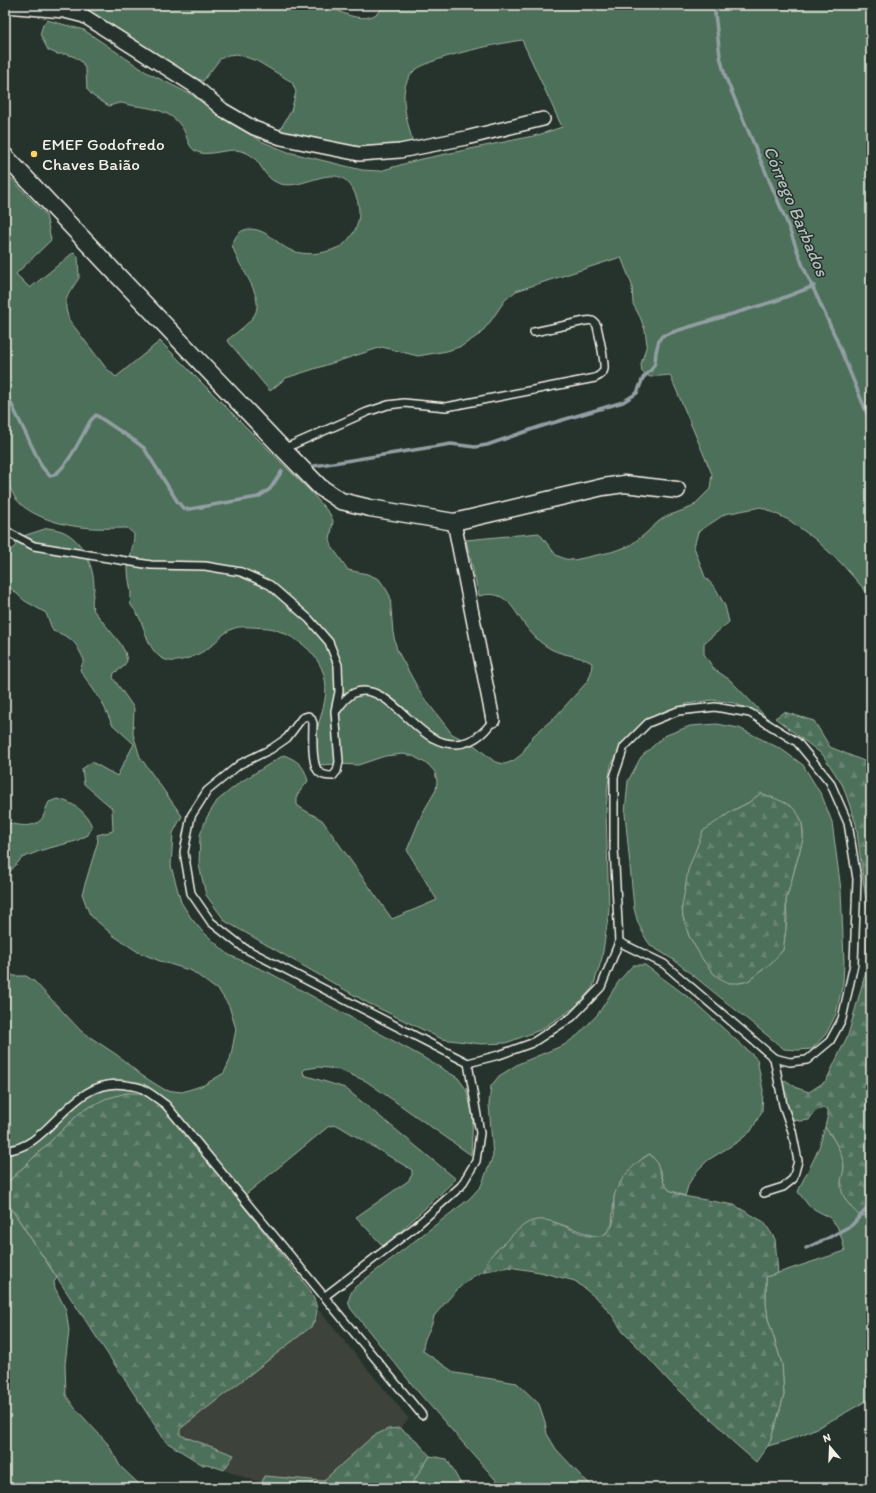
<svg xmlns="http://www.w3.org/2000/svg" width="876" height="1493" font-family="Itim,sans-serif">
  <defs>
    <pattern id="forest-firs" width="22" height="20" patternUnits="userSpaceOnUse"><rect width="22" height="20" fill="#4e6f5a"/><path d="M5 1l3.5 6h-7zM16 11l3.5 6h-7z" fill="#688472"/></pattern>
  </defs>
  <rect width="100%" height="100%" fill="#26332d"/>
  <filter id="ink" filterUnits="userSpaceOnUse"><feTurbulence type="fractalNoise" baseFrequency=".025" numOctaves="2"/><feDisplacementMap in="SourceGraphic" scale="8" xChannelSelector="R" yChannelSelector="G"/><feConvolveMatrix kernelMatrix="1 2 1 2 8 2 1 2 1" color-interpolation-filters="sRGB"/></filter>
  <g filter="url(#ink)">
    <polygon fill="#3d423b" points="318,1309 409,1419 400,1428 388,1429 373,1436 323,1481 264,1476 262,1483 224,1470 234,1455 180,1435 180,1429 316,1318"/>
    <g fill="#4e6f5a" stroke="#a1b0a1" fill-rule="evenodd">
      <path d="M44 5H329C344 16 373 27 384 5H871V597L841 563 815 539 789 520 761 507 725 514 698 532 694 547 705 577 716 589 725 606 729 622 704 643V654L714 669 730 680 766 717 734 703 712 700 687 704 664 712 647 722 627 740 611 765 608 784 606 811 609 911 602 958 593 987 577 1006 540 1030 506 1043 481 1044 442 1039 368 1003 225 921 206 895 199 865 200 835 207 817 217 801 239 783 284 755C298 761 304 765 308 781L297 795V805L304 810 322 820 392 919 437 900 407 850 422 814 436 790 437 781 435 772 429 765 413 756 403 754 385 756 358 765 337 764 319 765C302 731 343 699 317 660 308 645 290 635 274 629 267 627 259 628 253 627 245 627 239 626 232 629 223 633 218 640 211 646 202 654 177 665 166 660 148 654 146 629 138 615 137 611 132 608 131 605 130 603 131 597 131 593 130 585 128 577 128 569 129 557 134 546 134 534L127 528C112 528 96 529 81 527 61 525 29 516 16 499 11 492 8 482 5 474V172L46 215 51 240 16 274 30 288 74 252 78 256 79 278 69 293 66 300V309L69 320 106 368 116 377 160 341 310 491 330 514 333 521 330 540 332 547 348 570 367 574 379 579 386 589 390 596 393 633 397 650 421 694 452 734 474 745 495 762 505 764 513 761 521 755 533 736 556 716 588 681 591 673 592 663C577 654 559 656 546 646 539 642 533 635 528 629 513 611 508 588 479 596L466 540 539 533 556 555 565 559 574 560 611 552 629 546 644 535 658 522 665 517 692 507 710 489 712 474 670 375 650 377 642 372 641 364 647 344 645 330 640 317 633 304 632 285 621 257 516 291 505 300 490 322 480 334 462 346 447 351 418 356 382 347 286 378 270 391 227 340C235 334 250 323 255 314 263 299 246 275 239 262 236 257 234 250 232 245 236 235 240 229 251 229 265 230 273 239 283 246 297 256 317 255 332 250 336 248 340 247 343 245 346 242 349 239 351 236 360 226 361 208 356 196 339 151 301 198 274 181 260 173 261 156 241 151 227 147 205 159 194 150 187 145 187 133 181 126 169 109 149 108 130 105 127 105 124 103 121 103 118 103 113 105 109 106L93 96 87 89 86 71 82 62 75 57 66 54H57L48 50 40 34 43 25 47 20 84 30 146 72 192 95 231 123 263 142 288 152 362 170 380 171 417 160 538 135 562 127 522 40C501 43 424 58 412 73 409 76 406 83 405 87 401 105 409 126 413 144L363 153 277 135 291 111 296 92 292 82 257 61 237 54 228 55 220 59 203 81 152 61 116 36Z"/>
      <path d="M48 528C54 529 61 530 66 533 84 543 94 567 94 587 94 595 90 602 94 611L120 643 125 652 127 661 122 668 114 673 113 678 134 708 133 734 140 757 182 816 173 833 171 866 181 902 191 918 202 931 229 955 270 973 419 1055 458 1078 466 1089 473 1115 471 1155 366 1081 337 1069 318 1067 305 1069 303 1071 304 1075 345 1088 456 1179 384 1247 356 1217 408 1181 412 1175V1170L337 1125 329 1126 239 1200 179 1125 82 1111 5 1185V971L14 976H26L34 981 81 1031 117 1055 141 1075 165 1090 182 1092 204 1085 224 1073 230 1060 236 1029 229 1006 220 992 192 971 160 961 138 952 114 936 90 915 82 894 98 841 97 835 113 831 112 808 84 784 82 769 92 762 117 776 134 744 112 724 102 702 80 670 84 660C75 641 73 638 53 631L46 613 25 601 7 585 5 580V556L16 545 12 535H9L23 536Z"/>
      <path d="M717 724 739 728 781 749 803 765 822 796 832 822 841 890 844 961 843 983 836 1014 826 1034 812 1049 798 1050 784 1049 674 960 651 946 646 939 638 923 634 908 625 813 628 781 641 757 664 736 690 726ZM761 793C786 804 804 806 803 839L786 900 787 919 783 950 770 964 748 981 739 983 714 974 703 959 689 936 683 917 682 906 732 811 748 803Z"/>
      <path d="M57 799C73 802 87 812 92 827L88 835 76 841 42 850 22 858 5 877V822C17 825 35 830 43 817 45 813 46 807 49 802Z"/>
      <path d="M633 965H645L692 1000 757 1059 763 1090 762 1111 751 1131 739 1141 708 1160 698 1170 689 1183 685 1196 669 1190 664 1184 661 1172 650 1154 644 1157 629 1171 614 1197 612 1225 604 1235 594 1236 554 1222 485 1268V1271C465 1277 448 1300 434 1316 432 1330 423 1335 423 1351L455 1373 517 1383 539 1404 545 1422 547 1434 556 1449 582 1477 595 1488H503L419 1393 351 1309C346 1302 350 1293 355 1287L469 1199 481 1186 493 1156 489 1104 491 1086 499 1076 518 1064 564 1045 578 1035 598 1014 619 981Z"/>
      <path d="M825 1127C833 1138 843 1152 844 1167 844 1172 842 1178 841 1183L860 1216 871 1215V1398C838 1417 805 1437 768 1446L777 1420 784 1395 782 1364 768 1319 766 1303V1277L845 1251 842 1239 837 1226 830 1218 809 1206 798 1192C802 1181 807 1173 812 1163 818 1152 822 1139 825 1127Z"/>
      <polygon points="5,1199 57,1278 54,1282 55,1288 66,1310 69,1331 65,1364 66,1395 74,1407 108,1444 120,1466 141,1486 140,1487 141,1488 5,1488"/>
      <polygon points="430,1456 447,1459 463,1488 409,1488"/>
    </g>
    <g fill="url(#forest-firs)" stroke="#a1b0a1">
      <path d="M784 712 814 721 830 747 871 764V1215L860 1216C850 1207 840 1196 841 1182 842 1176 844 1171 844 1166 842 1151 833 1138 825 1127L828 1114V1109C817 1107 814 1112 809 1120L799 1121 793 1119 786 1109 781 1088 785 1080 797 1088 809 1092 826 1081 848 1035 866 971 867 909 856 824 843 786 823 755 775 718Z"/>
      <path d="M761 793C787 804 804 805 803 839L786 900V930L783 950 770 964 748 981 739 983H729L721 979 714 974 703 960 689 936 683 917 682 907 688 870 703 831 732 811 748 803Z"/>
      <path d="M126 1093H140L155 1101 179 1125 310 1290C317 1306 320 1309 312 1326L180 1429V1435L234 1455 224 1470 207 1464 203 1465 166 1442 5 1199V1185L82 1111 105 1099Z"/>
      <path d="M650 1154 656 1161 664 1183 669 1190 683 1196 734 1205 764 1222 775 1239 778 1273 766 1277V1303L768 1319 782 1364 784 1395 777 1420 769 1444 756 1462 732 1441 719 1426 670 1382 639 1348 623 1332 612 1315 600 1301 575 1281 540 1272 509 1267 485 1271C484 1261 494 1252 501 1246 508 1239 516 1231 524 1225 548 1209 571 1235 595 1236 598 1236 601 1236 604 1235 607 1233 611 1229 612 1226 616 1217 613 1206 614 1197 618 1180 635 1162 650 1154Z"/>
      <polygon points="400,1428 416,1440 430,1456 409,1488 278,1488 262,1483 264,1476 323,1481 373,1436 388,1429"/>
    </g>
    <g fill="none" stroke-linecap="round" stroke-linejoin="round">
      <g stroke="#929fa3" stroke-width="3.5">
        <polyline points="714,5 720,56 725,76 786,220 803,266 835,336 871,423"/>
        <path d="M5 391 42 467 50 476C65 474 83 433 91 420L96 415 135 441 144 448 177 501 184 509H190L258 497 270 489 282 471"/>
        <polyline points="308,467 451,444 475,447 487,445 539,427 623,402 637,393 643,378 651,370 655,363 656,352 659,340 662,336 676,331 775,301 814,286"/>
        <polyline points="806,1248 830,1237 852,1225 871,1204"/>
      </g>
      <defs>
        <g id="service">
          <path d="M283 449 367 412 388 405 404 403 446 407 595 378C599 376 603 374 604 369 605 360 599 336 597 326 594 320 591 320 585 321L534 332"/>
          <path d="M5 529 11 534 34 546 151 565 205 566 241 572 270 585 309 619 329 642 338 665 339 692 335 711 339 762 337 771 333 776C328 776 322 776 318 771 311 762 313 734 313 723L311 718 308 716 302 718 287 738 271 749 240 764 207 791 191 816 184 852 191 893 211 922 244 948 468 1063"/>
          <path d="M337 710C342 703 347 696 354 693 383 681 410 727 433 738 440 742 448 744 456 744 473 743 484 734 493 720"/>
          <polyline points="619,942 664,964 774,1058 783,1105 792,1131 798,1161 793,1179 783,1187 764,1193"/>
          <path d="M5 1150C51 1150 69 1076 126 1085 130 1086 136 1086 141 1088 149 1092 158 1099 166 1105L422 1415"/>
          <polyline points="324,1297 415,1227 461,1186 476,1161 480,1133 468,1063 499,1055 532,1043 572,1017 601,987 619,942 614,847 614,777 624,747 648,723 678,711 715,707 750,713 797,742 830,782 848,823 857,879 854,964 842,1019 830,1041 807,1060 790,1062 774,1058"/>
        </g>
        <g id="minor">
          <polyline points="5,6 64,11 84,16 196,87 223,110 254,128 281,138 309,144 359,154 400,151 466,138 543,119"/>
          <polyline points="454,522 493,720"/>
        </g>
        <polyline id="tertiary" points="5,156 122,280 283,449 320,487 341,501 370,508 454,522 603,487 624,484 677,490"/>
      </defs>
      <use href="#service" stroke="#f4f1e8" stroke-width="10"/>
      <use href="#minor" stroke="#f4f1e8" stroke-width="16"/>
      <use href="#tertiary" stroke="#f4f1e8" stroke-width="19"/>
      <use href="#service" stroke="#26332d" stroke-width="7"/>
      <use href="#minor" stroke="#26332d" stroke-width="13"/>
      <use href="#tertiary" stroke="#26332d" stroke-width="16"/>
    </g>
  </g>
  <circle fill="#ffd166" stroke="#26332d" stroke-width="1.5" cx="34" cy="154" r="4"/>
  <g text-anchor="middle" stroke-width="3" stroke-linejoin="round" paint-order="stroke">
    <g font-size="17" fill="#f4f1e8" stroke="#26332d" text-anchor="start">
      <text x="42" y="150">EMEF Godofredo<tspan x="42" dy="20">Chaves Baião</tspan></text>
    </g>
    <g font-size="18" font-style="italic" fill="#b2bbba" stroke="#26332d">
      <text transform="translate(796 211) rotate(67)" y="6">Córrego Barbados</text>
    </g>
  </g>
  <rect width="876" height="1493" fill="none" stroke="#26332d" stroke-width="20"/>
  <rect x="10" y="10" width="856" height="1473" fill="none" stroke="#f4f1e8" stroke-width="1.5" filter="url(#ink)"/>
  <g transform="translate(830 1447) rotate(341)" stroke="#26332d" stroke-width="3" paint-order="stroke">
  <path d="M0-3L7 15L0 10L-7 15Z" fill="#f4f1e8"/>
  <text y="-6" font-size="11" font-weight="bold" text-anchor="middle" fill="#f4f1e8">N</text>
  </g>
</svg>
